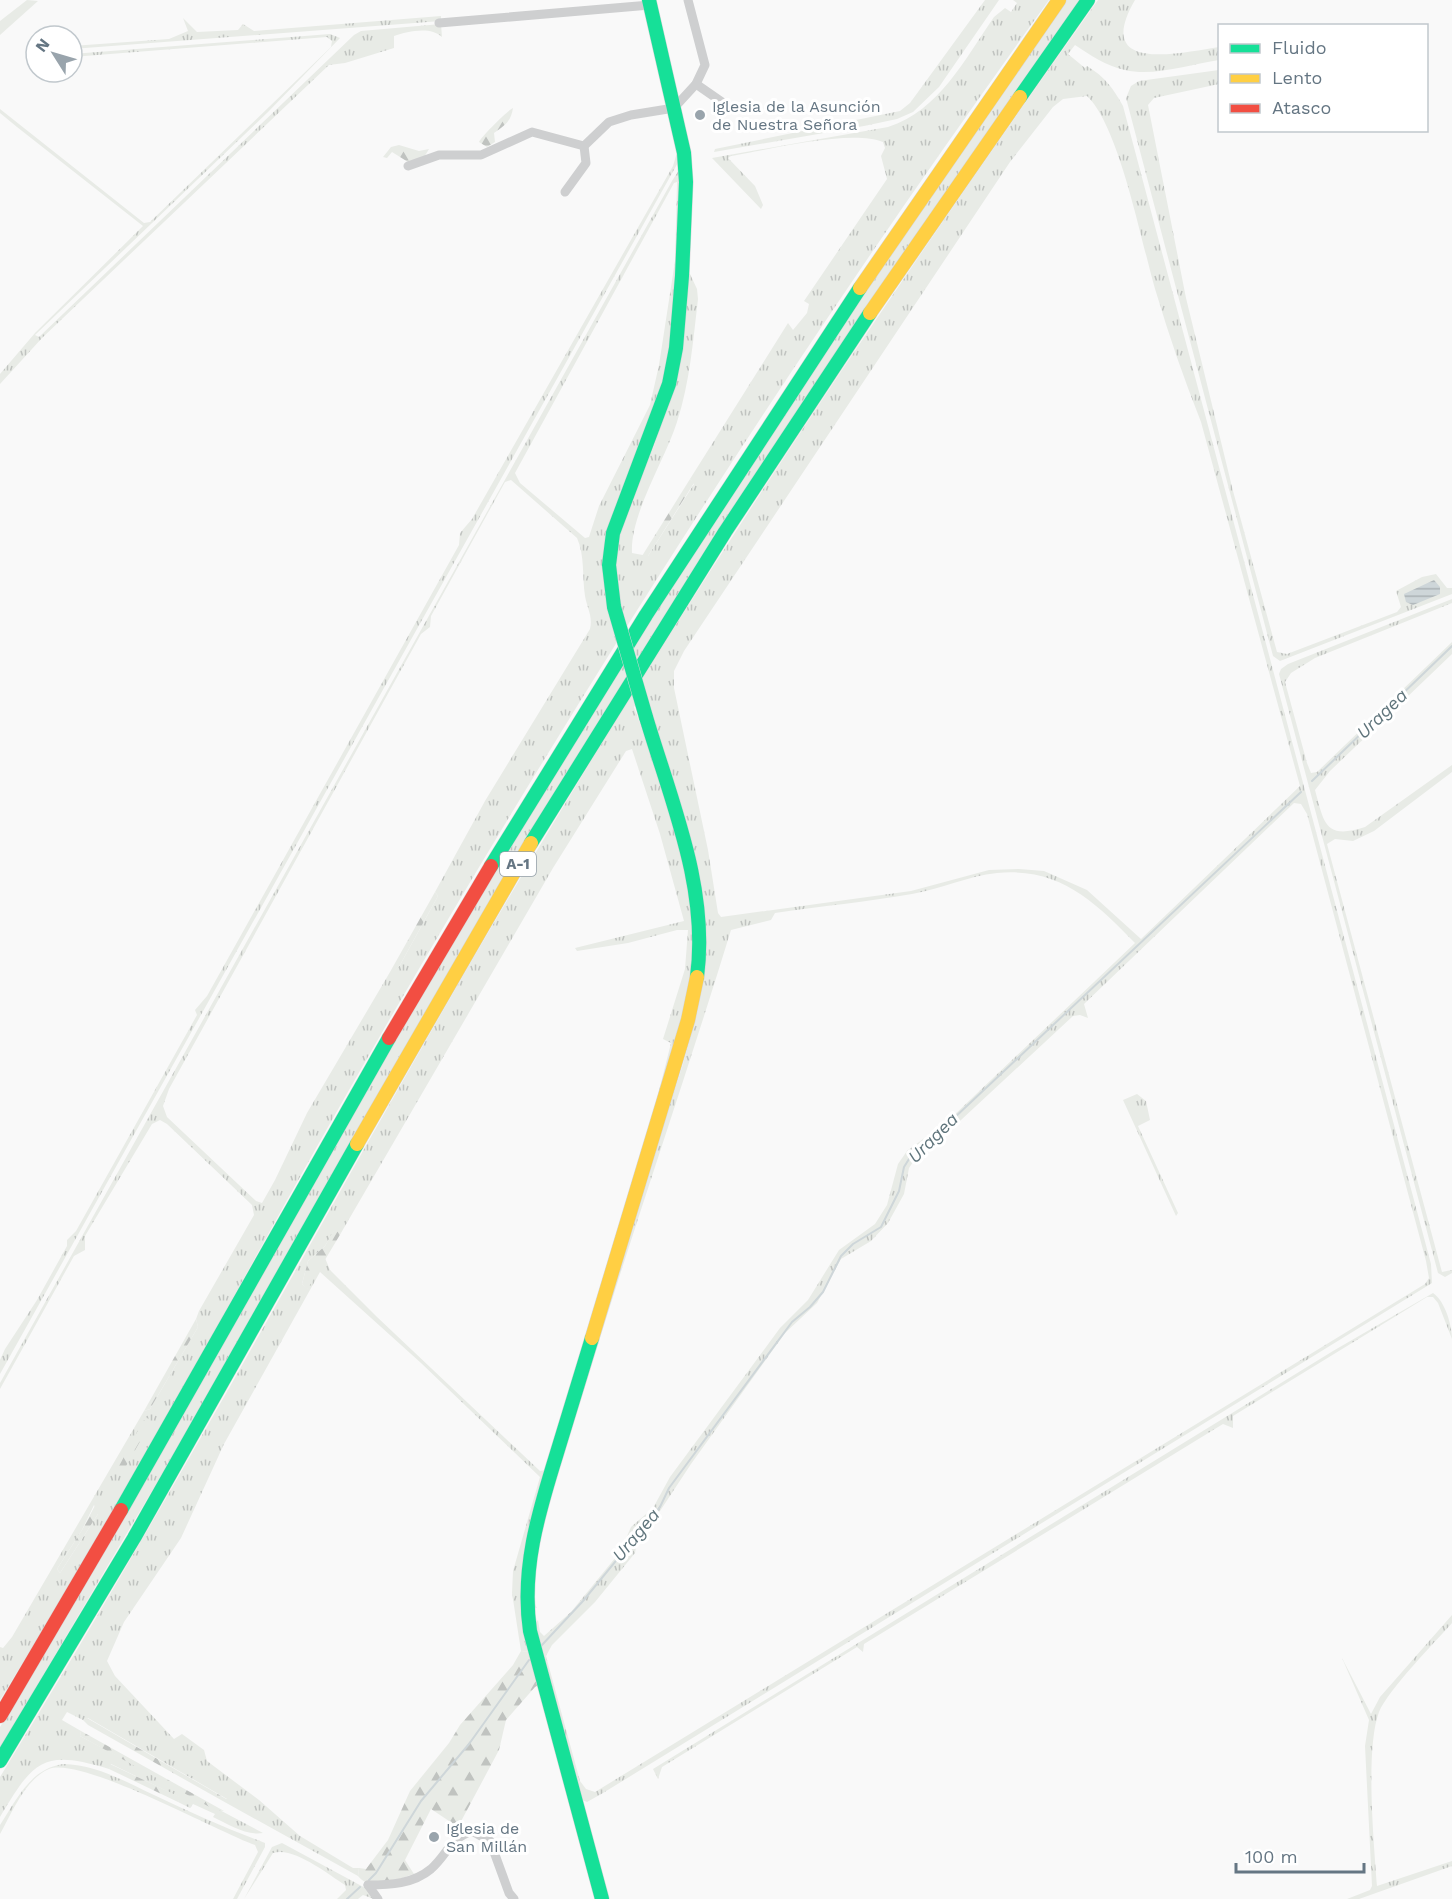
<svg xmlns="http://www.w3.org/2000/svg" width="1452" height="1899" font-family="'Work Sans',sans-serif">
  <defs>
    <pattern id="grass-tufts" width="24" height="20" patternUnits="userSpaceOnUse" patternTransform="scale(1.5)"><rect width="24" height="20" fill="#e8ebe6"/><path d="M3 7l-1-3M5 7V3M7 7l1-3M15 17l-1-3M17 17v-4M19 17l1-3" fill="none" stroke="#c0c3c0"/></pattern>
    <pattern id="forest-firs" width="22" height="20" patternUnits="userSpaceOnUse" patternTransform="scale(1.5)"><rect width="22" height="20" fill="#e8ebe6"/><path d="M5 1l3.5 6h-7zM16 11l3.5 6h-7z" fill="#c0c3c0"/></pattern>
    <pattern id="water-rules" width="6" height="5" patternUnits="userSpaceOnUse" patternTransform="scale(1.5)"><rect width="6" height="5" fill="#ced6d9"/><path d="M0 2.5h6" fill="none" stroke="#abb2b5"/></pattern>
  </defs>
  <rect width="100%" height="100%" fill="#f9f9f9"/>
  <g fill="url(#grass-tufts)" fill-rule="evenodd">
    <polygon points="27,0 38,1 0,35 0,21"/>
    <polygon points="985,0 999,0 939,87 913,112 897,119 864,126 714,152 715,149 900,111 910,103"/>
    <path d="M1013 0H1049C810 331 588 676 384 1029 290 1191 202 1357 109 1519 74 1580 36 1640 0 1700V1647L3 1648 12 1637 144 1411 150 1409 198 1327 196 1319 199 1311 254 1215 252 1205 167 1124 160 1120 152 1124 85 1236V1250L74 1256 0 1389V1383L672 181 679 170C680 236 680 319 663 383 642 461 588 530 609 614L619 527 654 446 677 372 685 273 690 274 697 289 698 299C693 341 690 382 677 422 665 460 630 514 632 553L648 556 694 484 690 479 788 323 793 330 807 313 809 304 804 301 887 179 881 156 885 148 883 142C850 129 768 150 731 156L728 158 755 186 763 205 761 209 712 158 888 127C940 110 964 60 994 17L1005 8 1011 12 1017 3ZM677 182 675 261 659 365 650 405 599 506 589 537 585 538 520 483 515 473 674 183ZM511 480 577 538C585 556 582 576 585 596 587 608 593 616 590 629L485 801 435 892 438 896 400 965 393 972H390L307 1113 275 1180 262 1203 256 1201 167 1117 163 1106 169 1089 421 634 430 627 431 616 505 482ZM94 1505 98 1514 60 1573 57 1569 82 1530Z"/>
    <polygon points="1066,0 1080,0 730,513 0,1748 0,1727 62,1624 392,1047 545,787 811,369"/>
    <path d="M1098 0H1135C1092 74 1180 53 1219 47V60C1191 64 1154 77 1125 70 1106 66 1090 55 1075 45L1068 54 1085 68 1087 66C1105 77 1113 88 1123 106L1431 1264 1432 1283 603 1793 587 1802 580 1799 533 1626 538 1620 540 1632 544 1636 571 1612 620 1552 631 1527 653 1508 670 1477 780 1328 808 1300 839 1250 875 1224 887 1205 898 1164 907 1151 950 1119 1135 943C1095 902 1060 867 997 873 968 876 941 889 912 894 867 902 821 906 775 913L771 920 731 930C685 1080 633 1229 587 1380 569 1439 545 1499 534 1559 532 1574 529 1594 537 1608L531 1607 528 1584 537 1539 624 1247 683 1064 697 1013 703 975 704 914 699 880 645 689 634 707C657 771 688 858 693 925 698 998 665 1080 645 1150 606 1280 566 1410 526 1539L520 1590 532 1652 521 1651 512 1593 513 1571 540 1477 421 1363 320 1272 224 1444 181 1538 124 1622 107 1661 115 1676 174 1739 182 1734 204 1750 207 1761 259 1800 300 1836 353 1868H359L358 1876 221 1800 227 1799 88 1718 83 1720 67 1712 62 1720 81 1731 80 1736 263 1833C246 1836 228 1824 213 1817L215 1814 193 1804 190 1808 178 1802 179 1797 111 1764 109 1769C43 1749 34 1760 0 1817V1777C51 1693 102 1609 151 1524 276 1309 394 1091 521 877 700 576 895 285 1098 0ZM1087 96C1120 127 1142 246 1156 292 1169 336 1184 379 1201 422L1300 786 1141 939 1087 890 1044 871 1019 869 989 870 911 891 721 917 718 913 708 850 674 688V671L684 651 1010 162 1053 107 1063 99ZM632 749 660 834 684 921 575 948 577 951 628 943 677 930H688L685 969 663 1039 671 1043 653 1115 546 1470 540 1471 376 1316 330 1270 325 1258 307 1289 302 1284 308 1261 325 1246 334 1231 341 1233 553 868 626 751ZM1294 803 1301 804 1307 814 1426 1261 1429 1278 1425 1284 595 1792 586 1789 580 1781 546 1656 552 1645 595 1602 635 1553 639 1529 660 1511 691 1464 785 1333 817 1303 841 1259 871 1241 888 1223 904 1194 909 1168 919 1153 961 1120 1073 1016 1080 1015 1088 1018 1084 1004Z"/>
    <polygon points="441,16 441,21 72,49 72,46 169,39 188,31 183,18 197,32 238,30 243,24 254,31"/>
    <path d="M441 24 442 37C431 26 408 31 394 36V48L345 63 329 65 42 338 0 384V374L35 333 143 226 17 127 0 113V109L144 223 150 222 331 47 332 41 327 37 72 57V54L330 34 340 38 268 112 35 335 39 337 354 35 361 31Z"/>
    <polygon points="1219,70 1219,84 1154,98 1148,105 1186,298 1233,491 1277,652 1287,654 1397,612 1401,607 1396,591 1422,577 1436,574 1447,588 1452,588 1452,594 1280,661 1273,656 1126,98 1131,86 1139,81"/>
    <polygon points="678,149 680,159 0,1374 0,1360 5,1349 37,1300 67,1246 67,1240 76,1231 197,1015 195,1010 207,996 459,545 460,533 472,519 673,166"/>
    <path d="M1452 599V603L1315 658 1291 673 1285 682 1307 763 1311 773 1317 772 1452 642V654L1330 771 1315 790C1324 823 1325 840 1365 827L1452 765V772L1374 831 1353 841 1335 839 1327 844 1439 1261 1442 1272 1452 1270V1273L1445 1277 1438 1273 1279 674 1281 669 1288 664Z"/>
    <polygon points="1137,1094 1146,1101 1150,1120 1138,1126 1178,1213 1176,1216 1123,1100"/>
    <path d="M1433 1293C1445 1301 1452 1325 1452 1339L1438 1303 1433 1297H1427L1233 1416V1428L1223 1424 864 1644 863 1652 857 1647 662 1767 658 1779 653 1769 1333 1351Z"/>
    <path d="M1452 1615V1623C1435 1642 1388 1690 1379 1712 1365 1749 1374 1844 1377 1886L1452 1861V1866L1359 1899H1347L1370 1890 1372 1886 1365 1746 1369 1720 1342 1658 1371 1714 1380 1697Z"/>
    <path d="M63 1764C97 1765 124 1781 154 1795 190 1812 227 1829 265 1843V1847L237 1899H233L258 1852 255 1845C216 1831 81 1756 49 1769 25 1779 12 1813 0 1834V1825C17 1799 30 1769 63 1764Z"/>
    <path d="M282 1843 369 1890 374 1899 363 1895 358 1899H337L346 1890 345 1885C328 1874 293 1846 273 1853L244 1899 272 1847Z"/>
  </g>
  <g fill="url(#forest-firs)">
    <path d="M513 108C511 122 504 126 494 133L495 142 487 147 479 142C481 137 508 110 513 108Z"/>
    <polygon points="399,145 419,151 429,149 423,159 408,162 392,152 387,158 383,157 391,147"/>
    <polygon points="690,479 694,483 648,556 642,556"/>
    <polygon points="435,892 438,896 400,965 393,973 390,972"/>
    <polygon points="334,1230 341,1233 307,1290 302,1284 308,1261 325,1246"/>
    <polygon points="196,1319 198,1327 150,1409 144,1411"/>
    <polygon points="148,1418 151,1422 125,1468 118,1468 143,1421"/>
    <polygon points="99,1498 101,1501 98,1514 60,1573 57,1569 82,1530"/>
    <path d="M521 1651 532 1652 542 1683 535 1687 506 1720 499 1750 458 1827 431 1809 405 1860 414 1874C397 1879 371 1893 358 1876L359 1868 366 1869 388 1840 410 1791 449 1743 460 1725 513 1665Z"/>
    <polygon points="87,1718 228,1800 221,1800 88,1725 83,1720"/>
    <polygon points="81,1731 224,1811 215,1810 80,1736"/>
    <polygon points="110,1764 180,1797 178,1802 109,1769"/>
  </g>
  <polygon fill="url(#water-rules)" points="1434,580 1440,587 1440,594 1413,605 1406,602 1404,594"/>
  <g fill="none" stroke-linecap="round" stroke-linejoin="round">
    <g stroke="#ced6d9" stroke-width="2">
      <polyline points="1312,781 1452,646"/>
      <polyline points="541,1646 583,1601 660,1507 669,1488 792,1322 810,1307 823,1292 841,1256 853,1244 881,1227 899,1191 904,1167 914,1151 936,1135 1301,792"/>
      <polyline points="369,1880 376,1873 421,1801 469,1744 529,1660"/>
      <polyline points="347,1899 360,1887"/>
    </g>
    <defs>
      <g id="fast">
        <polyline points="1020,97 1088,0"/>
        <polyline points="614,607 609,565 613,533 669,384 676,348 682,276 686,182 684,153 649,0"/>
        <path d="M646 717C671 801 709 888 697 977"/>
        <polyline points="531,843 725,532 870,313"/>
        <polyline points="491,866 646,615 860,288"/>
        <path d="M592 1338C580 1377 568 1417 556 1456 538 1514 521 1570 530 1631L602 1899"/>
        <polyline points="121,1510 389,1038"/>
        <polyline points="0,1761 134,1538 357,1144"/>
      </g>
      <g id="slow">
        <polyline points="860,288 1059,0"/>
        <polyline points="870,313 1020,97"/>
        <polyline points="357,1144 531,843"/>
        <polyline points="592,1338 688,1020 697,977"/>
      </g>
      <g id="jam">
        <polyline points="389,1038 491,866"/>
        <polyline points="0,1716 121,1510"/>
      </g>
    </defs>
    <use href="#fast" stroke="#d5d6d7" stroke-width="15"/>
    <use href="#slow" stroke="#d5d6d7" stroke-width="15"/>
    <use href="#jam" stroke="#d5d6d7" stroke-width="15"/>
    <g stroke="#cecfd0" stroke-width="9">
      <polyline points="439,23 650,5"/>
      <polyline points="696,84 732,109"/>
      <polyline points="408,166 439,155 481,155 532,132 584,146 609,122 631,115 674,108 696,84 705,65 688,0"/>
      <polyline points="565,192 586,163 584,146"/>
      <path d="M368 1885C390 1885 413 1884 431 1869 448 1854 449 1839 472 1831L490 1841 509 1893 514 1899"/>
      <polyline points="368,1885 378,1899"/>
    </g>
    <use href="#fast" stroke="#16e098" stroke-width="14"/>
    <use href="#slow" stroke="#ffcf43" stroke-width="14"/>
    <use href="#jam" stroke="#f24e42" stroke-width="14"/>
    <defs>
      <polyline id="fast-bridge" points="614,607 646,717"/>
    </defs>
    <use href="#fast-bridge" stroke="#d5d6d7" stroke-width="15" stroke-linecap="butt"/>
    <use href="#fast-bridge" stroke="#16e098" stroke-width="14"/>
  </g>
  <g fill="#99a4ac" stroke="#fff" stroke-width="2">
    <circle cx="700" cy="115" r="6"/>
    <circle cx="434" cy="1837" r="6"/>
  </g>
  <g text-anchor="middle" stroke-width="6" stroke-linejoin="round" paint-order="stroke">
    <rect fill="#fff" stroke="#939fa8" stroke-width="1.5" x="500" y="852" width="36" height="24" rx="4.5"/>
    <g font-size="15" font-weight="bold" fill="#657683">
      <text x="518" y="869">A-1</text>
    </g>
    <g font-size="16" fill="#657683" stroke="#fff" text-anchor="start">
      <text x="712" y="112">Iglesia de la Asunción<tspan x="712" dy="18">de Nuestra Señora</tspan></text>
      <text x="446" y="1834">Iglesia de<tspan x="446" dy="18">San Millán</tspan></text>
    </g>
    <g font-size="18" font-style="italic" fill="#60757c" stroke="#fff">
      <text transform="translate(1382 714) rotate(-44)" y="6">Uragea</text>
      <text transform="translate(933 1138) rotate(-45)" y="6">Uragea</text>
      <text transform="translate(636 1535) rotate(-50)" y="6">Uragea</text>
    </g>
  </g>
  <rect x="1218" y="24" width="210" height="108" fill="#ffffff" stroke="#c1c8cd" stroke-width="1.5"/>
  <rect x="1230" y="44" width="30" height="9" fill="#16e098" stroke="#c1c8cd" stroke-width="1.5"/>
  <text x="1272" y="54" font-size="18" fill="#657683">Fluido</text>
  <rect x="1230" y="74" width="30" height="9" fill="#ffcf43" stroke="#c1c8cd" stroke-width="1.5"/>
  <text x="1272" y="84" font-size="18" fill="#657683">Lento</text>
  <rect x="1230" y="104" width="30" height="9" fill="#f24e42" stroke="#c1c8cd" stroke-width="1.5"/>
  <text x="1272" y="114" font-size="18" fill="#657683">Atasco</text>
  <g transform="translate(54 54) rotate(307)"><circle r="28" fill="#ffffff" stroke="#c1c8cd" stroke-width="1.5"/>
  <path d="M0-4.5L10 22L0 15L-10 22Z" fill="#99a4ac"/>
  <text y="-9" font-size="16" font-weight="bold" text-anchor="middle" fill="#657683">N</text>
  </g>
  <path d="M1236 1863v9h128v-9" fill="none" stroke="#657683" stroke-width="3"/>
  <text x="1245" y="1863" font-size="18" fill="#657683" stroke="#ffffff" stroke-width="4.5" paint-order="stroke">100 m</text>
</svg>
